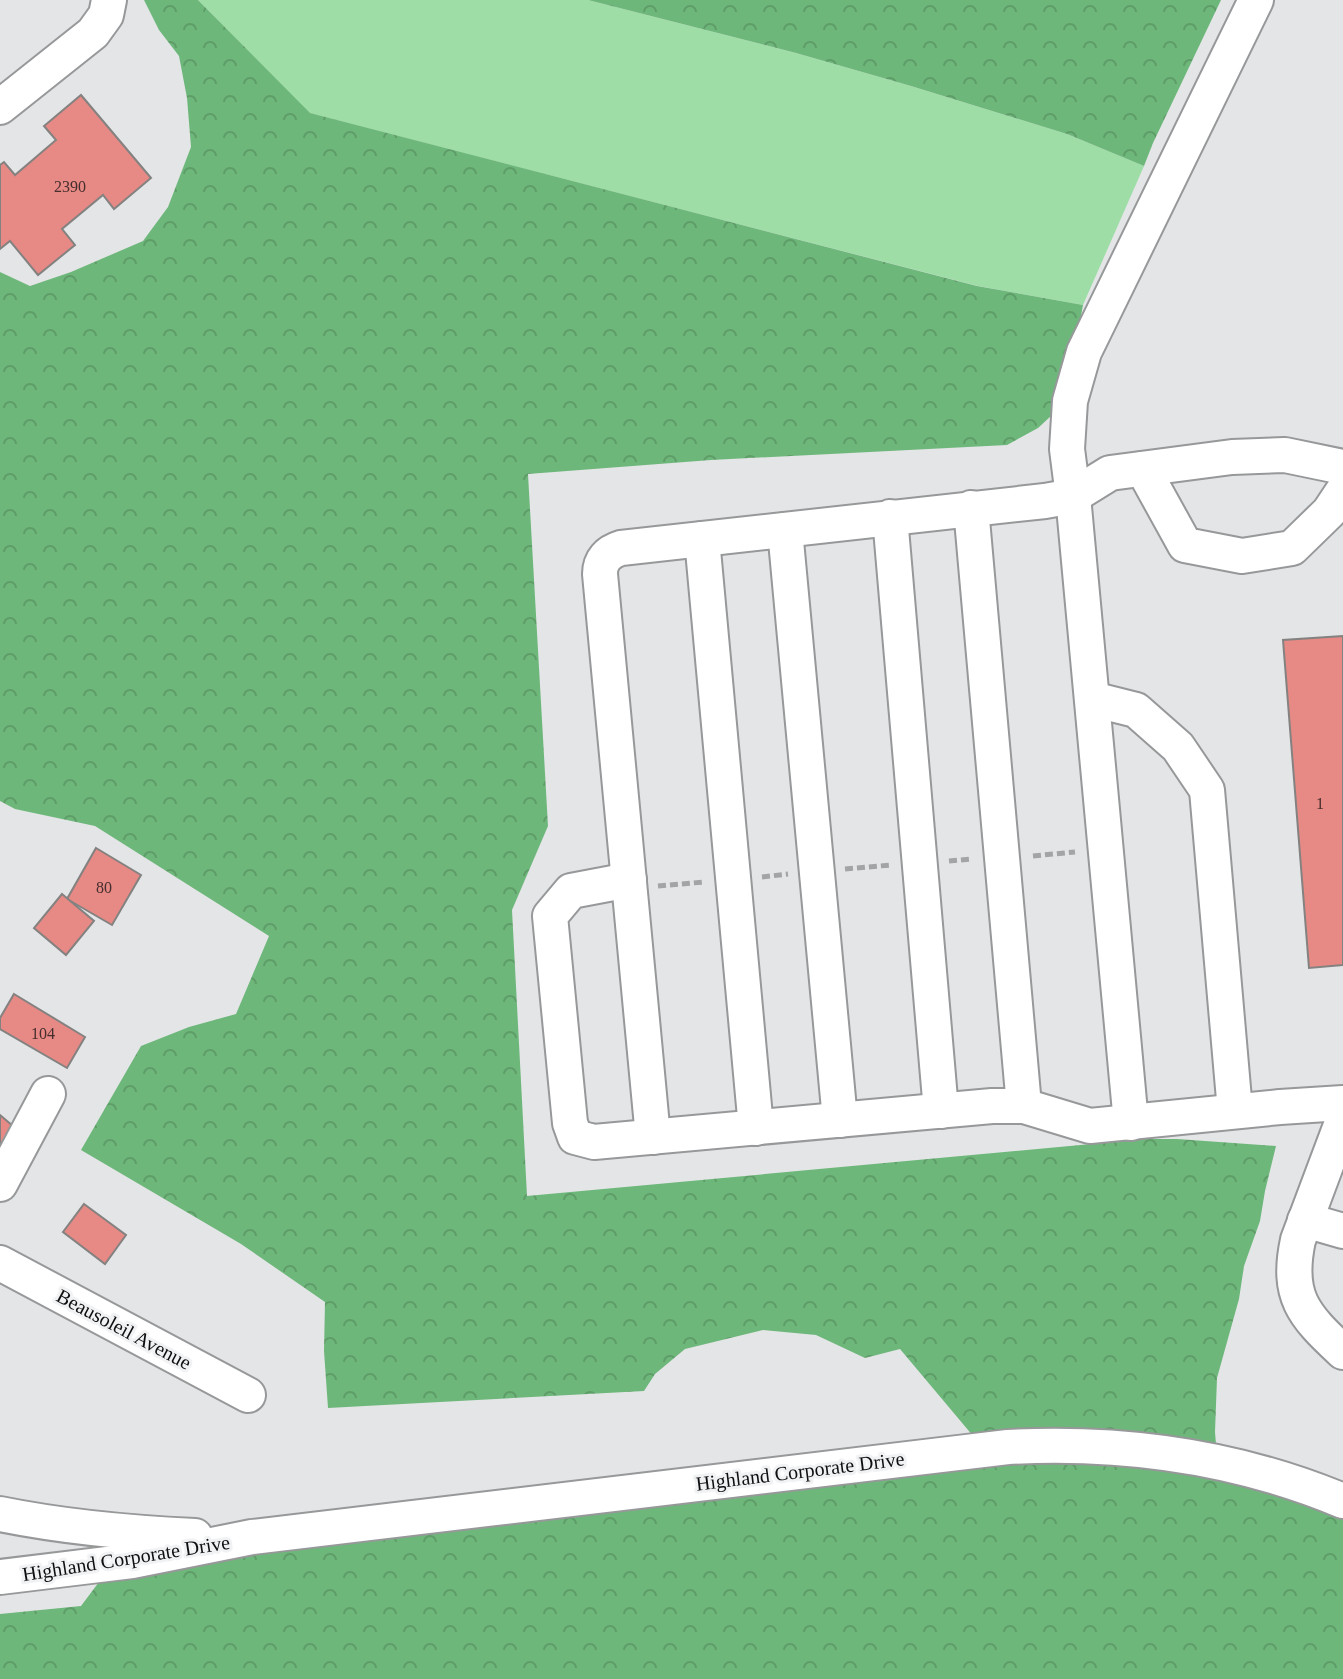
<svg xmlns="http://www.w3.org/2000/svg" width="1343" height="1679" font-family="'Times New Roman',serif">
  <defs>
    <pattern id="forest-crowns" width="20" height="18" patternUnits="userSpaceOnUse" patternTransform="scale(2)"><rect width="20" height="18" fill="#6eb77a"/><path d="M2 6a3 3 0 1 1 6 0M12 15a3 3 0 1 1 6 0" fill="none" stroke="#5e9c68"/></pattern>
  </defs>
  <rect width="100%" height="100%" fill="#e3e5e7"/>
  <polygon fill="#9fdda7" points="198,0 588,0 796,53 911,86 1067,134 1144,166 1083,305 978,286 309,113"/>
  <g fill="url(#forest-crowns)">
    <polygon points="144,0 198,0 310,113 977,286 1083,305 1065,403 1038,428 1007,445 711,460 528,474 548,826 512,910 527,1196 1145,1139 1177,1139 1276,1146 1265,1191 1260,1221 1244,1266 1239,1299 1217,1378 1215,1432 1218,1469 1343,1511 1343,1679 0,1679 0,1614 81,1606 102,1578 108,1552 984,1449 900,1349 865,1358 816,1335 763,1330 685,1349 655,1374 644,1391 328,1408 324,1351 325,1302 241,1244 81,1150 141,1046 189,1027 236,1014 269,936 95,826 15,809 0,801 0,272 30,286 71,272 143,241 168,207 191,147 187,98 179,56 159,30"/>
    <polygon points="588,0 1221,0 1153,143 1144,166 1067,134 911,86 796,53"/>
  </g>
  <g fill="#e78984" stroke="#848281" stroke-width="2">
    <polygon points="81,95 151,178 114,209 103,195 62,229 75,245 38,275 10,241 0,249 0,165 4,162 15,175 56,140 44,126"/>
    <polygon points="1343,636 1343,965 1309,968 1283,640"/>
    <polygon points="96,848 141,875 112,925 67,899"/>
    <polygon points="62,894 94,921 66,955 34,928"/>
    <polygon points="14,994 85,1037 67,1068 0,1029 0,1018"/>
    <polygon points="0,1115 21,1133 0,1159"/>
    <polygon points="84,1204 126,1235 105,1264 63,1232"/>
  </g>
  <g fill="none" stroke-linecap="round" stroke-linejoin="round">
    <defs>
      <g id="minor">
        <polyline points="0,107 93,33 106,15 109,0"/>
        <polyline points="1143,469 1185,545 1242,556 1292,548 1329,512 1343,491"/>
        <polyline points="971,508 1024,1106"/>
        <polyline points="890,517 941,1111"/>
        <polyline points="785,530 840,1120"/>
        <polyline points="702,539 756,1128"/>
        <polyline points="1092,699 1136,710 1178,747 1207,790 1235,1111"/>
        <polyline points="629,880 571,891 550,916 570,1123 575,1137 594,1142 992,1106 1024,1106 1090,1126 1280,1107 1343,1103"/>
        <path d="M1343 1120 1298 1240C1286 1296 1303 1315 1343 1352"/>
        <polyline points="1131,1123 1073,496 1067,449 1070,401 1084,352 1256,0"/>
        <path d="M653 1137 600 574C600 560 608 552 621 548L1045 501 1073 496 1110 473 1232 457 1285 455 1343 467"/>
        <polyline points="0,1184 48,1094"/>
        <polyline points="1305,1220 1343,1231"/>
        <polyline points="0,1263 248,1395"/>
        <path d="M0 1514C64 1527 130 1533 195 1536"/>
        <path d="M0 1577 132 1561 252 1537 1008 1447C1124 1441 1235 1456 1343 1501"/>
      </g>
    </defs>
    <use href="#minor" stroke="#969899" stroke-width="38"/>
    <g stroke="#a2a4a5" stroke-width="5" stroke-dasharray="8 4" stroke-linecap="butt">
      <polyline points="1033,856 1075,852"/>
      <polyline points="949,861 971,859"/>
      <polyline points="845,869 891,865"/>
      <polyline points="762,877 788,874"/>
      <polyline points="658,886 704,882"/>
    </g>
    <use href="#minor" stroke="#fff" stroke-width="34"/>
  </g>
  <g text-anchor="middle" stroke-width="6" stroke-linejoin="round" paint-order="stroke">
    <g font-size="16" fill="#452e2d">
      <text x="70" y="192">2390</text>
      <text x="1320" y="809">1</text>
      <text x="104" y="893">80</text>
      <text x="43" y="1039">104</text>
    </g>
    <g font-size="20" fill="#0f0f10" stroke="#f1f2f4">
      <text transform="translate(124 1329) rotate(28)" y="7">Beausoleil Avenue</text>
      <text transform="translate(800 1471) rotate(-7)" y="7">Highland Corporate Drive</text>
      <text transform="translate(126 1558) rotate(-9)" y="7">Highland Corporate Drive</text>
    </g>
  </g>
</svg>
